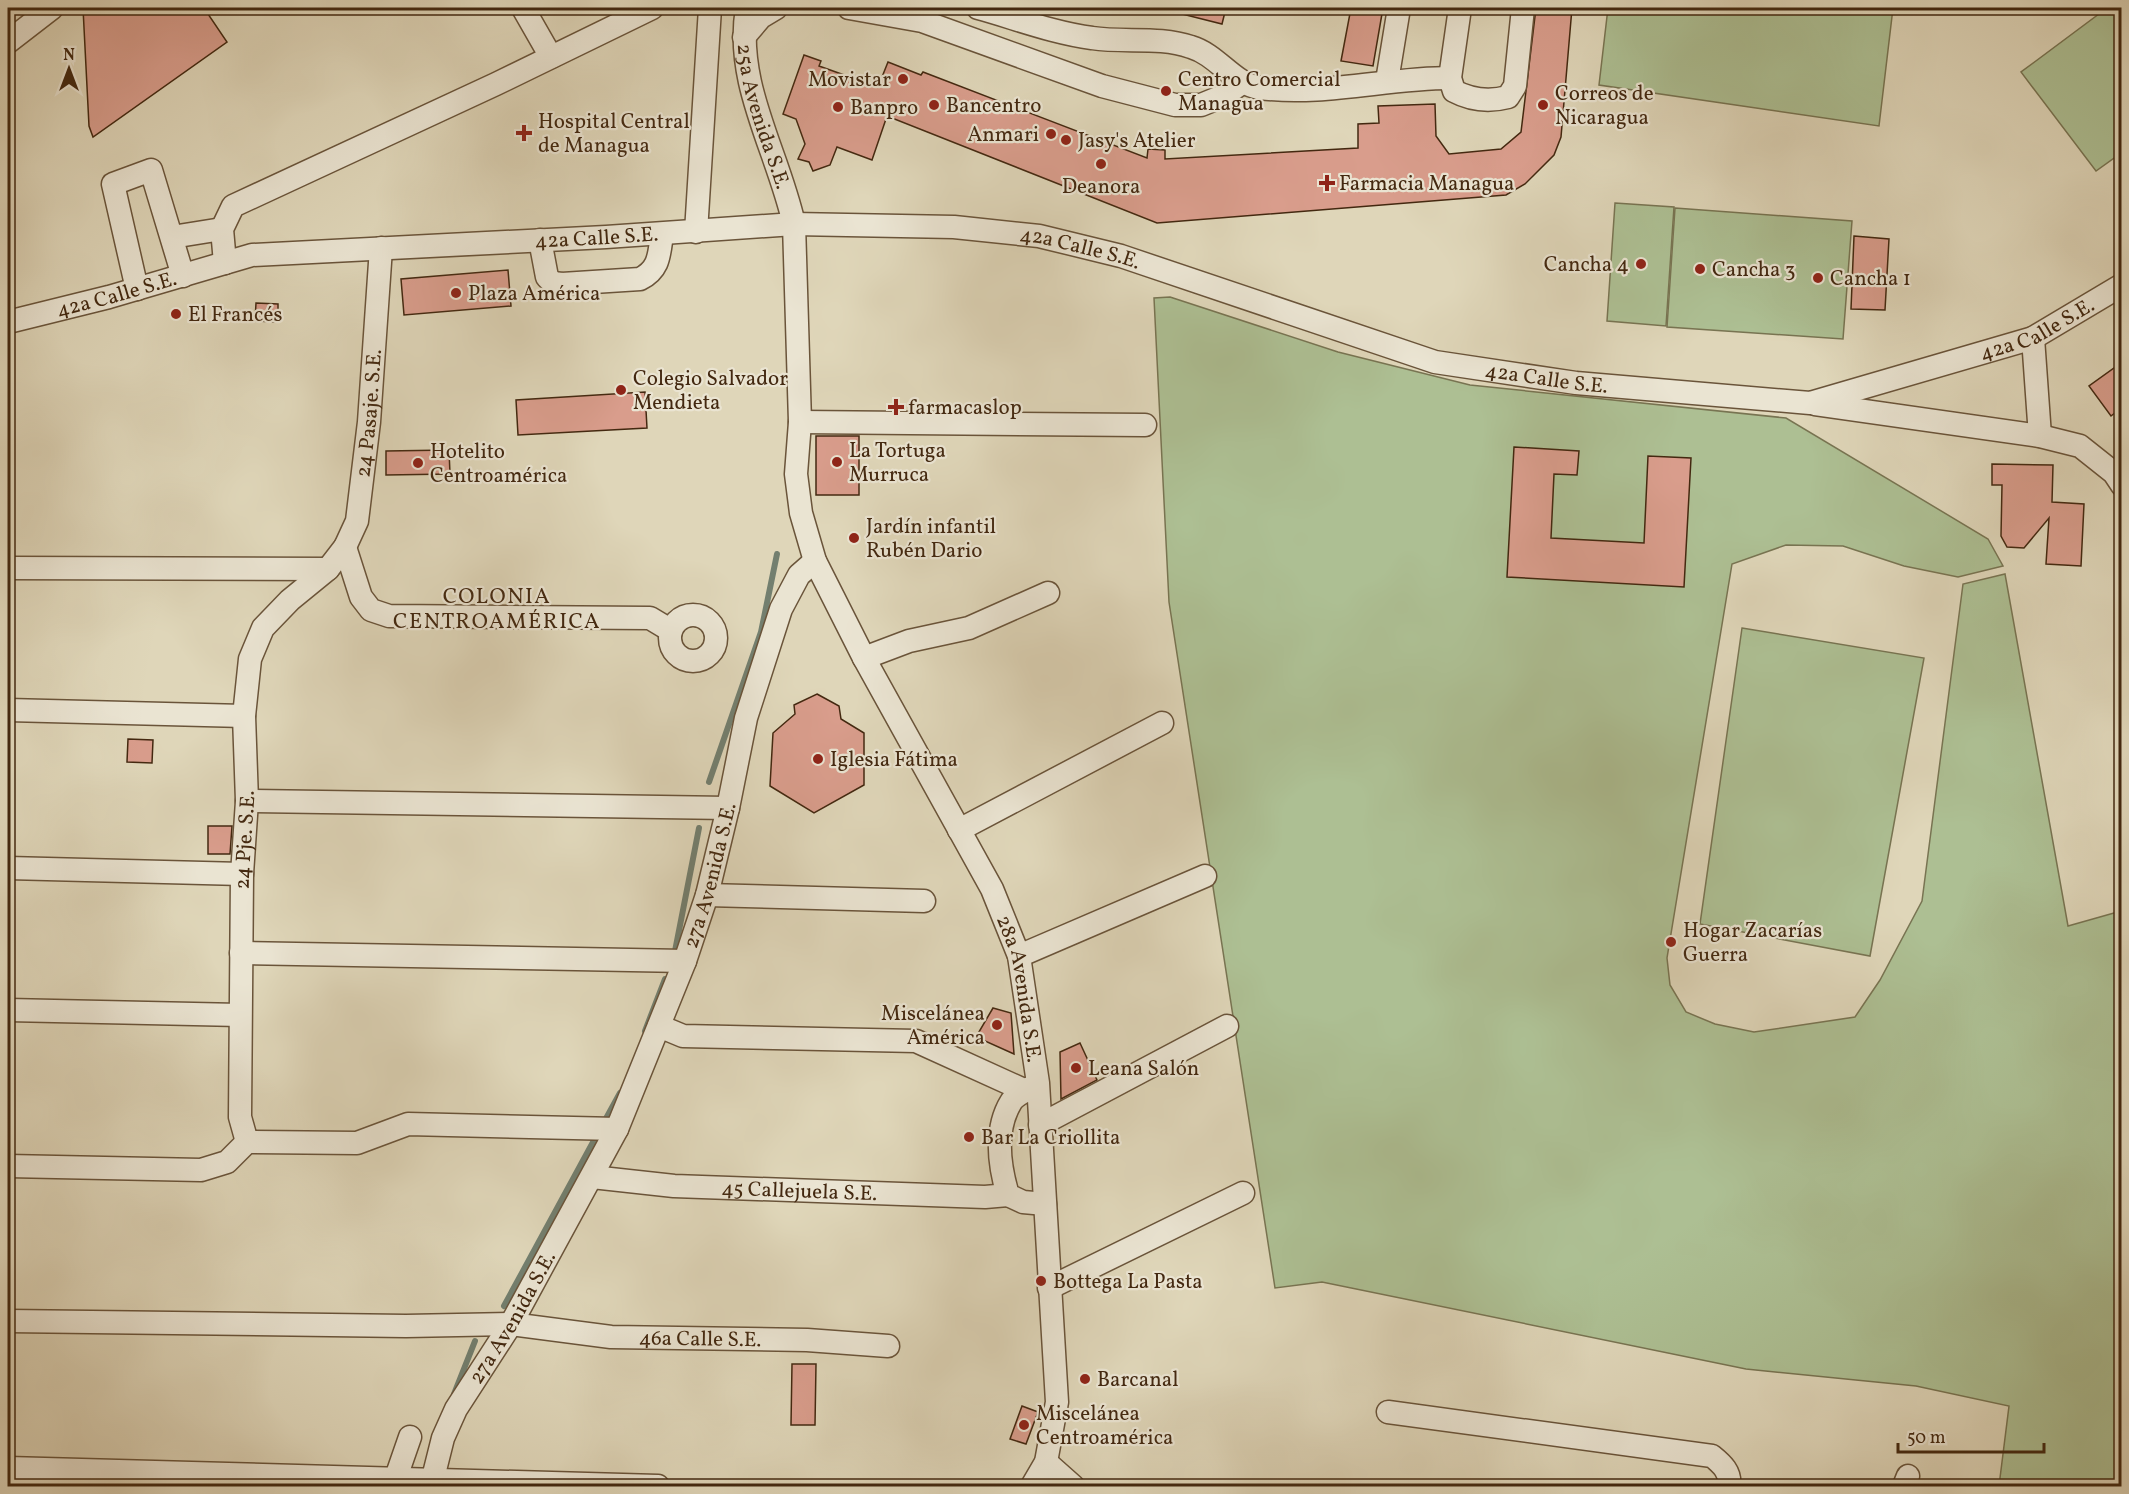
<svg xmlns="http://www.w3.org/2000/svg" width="2129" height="1494" font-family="Vollkorn,serif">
  <rect width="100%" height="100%" fill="#dfd6b9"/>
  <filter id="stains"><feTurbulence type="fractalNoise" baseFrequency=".00333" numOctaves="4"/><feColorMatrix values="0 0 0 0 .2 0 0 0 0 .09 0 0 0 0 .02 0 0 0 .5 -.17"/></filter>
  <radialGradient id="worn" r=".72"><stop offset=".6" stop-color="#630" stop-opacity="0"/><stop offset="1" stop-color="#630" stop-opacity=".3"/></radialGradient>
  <g fill="#adbf93" stroke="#787452" stroke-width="1.5">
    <polygon points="1608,8 1893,8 1879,126 1599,85"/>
    <polygon points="2107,8 2121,8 2121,153 2096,171 2021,72"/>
    <polygon points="1615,203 1674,207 1666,326 1607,321"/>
    <polygon points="1675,208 1852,221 1843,339 1667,327"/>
    <polygon points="1170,297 1338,352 1470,385 1786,418 1988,539 2003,566 1958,577 1904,566 1843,546 1786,545 1732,564 1667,958 1670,985 1686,1012 1715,1024 1754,1032 1855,1017 1880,980 1922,901 1963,584 2005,574 2068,926 2121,911 2121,1486 1999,1486 2009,1406 1916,1386 1746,1369 1322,1282 1275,1288 1169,602 1154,298"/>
    <polygon points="1742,628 1924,658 1870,956 1700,924"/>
  </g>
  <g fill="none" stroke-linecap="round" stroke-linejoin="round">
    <g stroke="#737f6f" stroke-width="6">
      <polyline points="709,782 761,632 777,554"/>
      <polyline points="675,951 699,828"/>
      <polyline points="645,1031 665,979"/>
      <polyline points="603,1124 620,1093"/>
      <polyline points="504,1306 598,1133"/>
      <polyline points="454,1394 475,1341"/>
    </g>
  </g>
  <g fill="#d99d8c" stroke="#432810" stroke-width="1.5">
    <polygon points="83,8 204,8 227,42 93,137 89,126"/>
    <polygon points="1179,8 1226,8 1222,24 1178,13"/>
    <polygon points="1351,8 1383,8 1373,66 1341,61"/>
    <polygon points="1536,8 1572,8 1561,137 1554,155 1525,184 1506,195 1157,223 887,116 872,160 837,147 830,165 813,171 809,162 798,159 805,144 796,119 783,114 804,55 821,61 819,66 878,87 888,62 921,75 923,72 1147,158 1148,149 1165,150 1165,159 1358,148 1358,124 1379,123 1378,106 1435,104 1436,136 1449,154 1501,149 1521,132"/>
    <polygon points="1854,236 1889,239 1885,310 1851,309"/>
    <polygon points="508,270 511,306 404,315 401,279"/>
    <polygon points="256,303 278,304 278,322 255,321"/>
    <polygon points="2121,363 2121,408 2111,416 2089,386"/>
    <polygon points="645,392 647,428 518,435 516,400"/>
    <rect x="816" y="436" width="43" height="59"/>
    <polygon points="1514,447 1579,451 1577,475 1554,474 1551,538 1644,543 1648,456 1691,458 1684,587 1507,577"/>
    <polygon points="449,450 450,474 386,475 386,451"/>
    <polygon points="1992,464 2053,465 2052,502 2084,504 2081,566 2046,564 2049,518 2024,548 2007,547 2001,536 2002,485 1992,485"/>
    <polygon points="817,694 839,706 841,719 864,733 864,785 814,813 770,786 773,733 795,714 794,705"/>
    <polygon points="128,739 153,740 152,763 127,762"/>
    <polygon points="208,826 232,826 230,854 208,854"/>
    <polygon points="993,1008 1011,1013 1014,1054 976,1037"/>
    <polygon points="1080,1043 1097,1080 1061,1099 1060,1052"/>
    <polygon points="792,1364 816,1364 815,1425 791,1425"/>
    <polygon points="1022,1406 1038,1412 1026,1444 1010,1439"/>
  </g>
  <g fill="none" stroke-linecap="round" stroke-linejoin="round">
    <defs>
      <g id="minor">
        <polyline points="523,8 551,57"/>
        <path id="s1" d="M747 8C734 84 778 151 794 224L800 422 796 474 801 513 815 561 864 658 992 889 1019 956 1038 1083 1057 1402 1046 1462 1032 1486"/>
        <polyline points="849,8 922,21 1102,86 1175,105 1201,105 1223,96 1242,83"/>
        <path d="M978 8C1015 18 1053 33 1092 38 1125 43 1159 36 1191 47 1218 55 1233 84 1260 88 1324 96 1387 78 1450 78"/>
        <path d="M1460 8 1450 78 1454 91C1471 100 1489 102 1508 97L1515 86 1523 8"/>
        <polyline points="744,37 761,17 776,8"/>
        <polyline points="8,42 52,8"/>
        <polyline points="1387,81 1399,8"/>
        <polyline points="696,232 710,8"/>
        <polyline points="172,237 222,229"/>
        <path d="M540 240 547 277 553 283 562 284 640 279C660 269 659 254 662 234"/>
        <polyline points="225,263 222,229 233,206 496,84 652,8"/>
        <polyline points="137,289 113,184 151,170 183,276"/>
        <path id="s2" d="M8 322 109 297 252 255 606 237 794 224 954 227 1039 236 1121 256 1435 362 1576 383 1810 403 2033 338 2122 285"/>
        <polyline points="2033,338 2040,436"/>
        <polyline points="1815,404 2040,436 2080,446 2114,473 2122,485"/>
        <polyline points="800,422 1145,425"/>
        <polyline points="345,547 361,597 371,610 389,616 650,618 670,630"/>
        <polyline points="8,568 328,569"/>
        <circle cx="693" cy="638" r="23"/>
        <polyline points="864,658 909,641 969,628 1048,593"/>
        <polyline points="8,710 244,716"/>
        <polyline points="247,801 728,808"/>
        <polyline points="959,830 1162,723"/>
        <polyline points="8,868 242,874"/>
        <polyline points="707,895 924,901"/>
        <polyline points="241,953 685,961"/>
        <polyline points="1019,956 1205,876"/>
        <polyline points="8,1010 240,1015"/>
        <polyline points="659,1026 683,1036 916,1041 1026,1091"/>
        <path d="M1035 1085C1028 1090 1015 1095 1011 1102 994 1130 999 1165 1008 1195L1023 1202 1045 1204"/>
        <polyline points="1040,1125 1227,1026"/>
        <path id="s3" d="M247 1142 240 1117 242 874 247 801 244 716 250 659 263 628 290 600 328 569 345 547 357 521 369 422 381 248"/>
        <polyline points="8,1166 201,1170 227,1162 247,1142 357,1143 408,1124 617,1129"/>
        <path id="s4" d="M592 1177 674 1186 985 1197 1008 1195"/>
        <polyline points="1049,1288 1243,1193"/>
        <path id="s5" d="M8 1321 406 1326 511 1324 611 1337 807 1340 888 1346"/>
        <path d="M1388 1412 1712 1456C1722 1464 1731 1472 1729 1486"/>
        <polyline points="1046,1462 1073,1486"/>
        <polyline points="8,1468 658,1486"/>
        <polyline points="393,1486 410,1437"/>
        <path id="s6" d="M431 1486 443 1438 456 1409 511 1324 617 1129 685 961 707 895 728 808 746 718 781 609 799 575 815 561"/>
        <polyline points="1904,1486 1908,1476"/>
      </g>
    </defs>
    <use href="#minor" stroke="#6a543a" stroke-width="25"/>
    <use href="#minor" stroke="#eae4d2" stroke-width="22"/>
  </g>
  <g fill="#8f2418" stroke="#eae4d2" stroke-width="2">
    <circle cx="903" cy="79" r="6"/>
    <circle cx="1166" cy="91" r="6"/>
    <circle cx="934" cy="105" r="6"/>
    <circle cx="1543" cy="105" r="6"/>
    <circle cx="838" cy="107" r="6"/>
    <path d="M521 124h6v6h6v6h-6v6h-6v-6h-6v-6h6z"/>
    <circle cx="1051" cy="134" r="6"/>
    <circle cx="1066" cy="140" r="6"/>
    <circle cx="1101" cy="164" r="6"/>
    <path d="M1324 174h6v6h6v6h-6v6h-6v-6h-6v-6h6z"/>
    <circle cx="1641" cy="264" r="6"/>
    <circle cx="1700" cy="269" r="6"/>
    <circle cx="1818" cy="278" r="6"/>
    <circle cx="456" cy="293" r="6"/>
    <circle cx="176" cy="314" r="6"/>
    <circle cx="621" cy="390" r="6"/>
    <path d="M893 398h6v6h6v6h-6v6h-6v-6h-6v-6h6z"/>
    <circle cx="837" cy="462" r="6"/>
    <circle cx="418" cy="463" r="6"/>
    <circle cx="854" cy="538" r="6"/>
    <circle cx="818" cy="759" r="6"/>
    <circle cx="1671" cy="942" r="6"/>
    <circle cx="997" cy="1025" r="6"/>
    <circle cx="1076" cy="1068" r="6"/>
    <circle cx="969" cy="1137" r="6"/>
    <circle cx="1041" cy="1281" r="6"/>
    <circle cx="1085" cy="1379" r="6"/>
    <circle cx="1024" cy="1425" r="6"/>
  </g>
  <g text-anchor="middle" stroke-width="4.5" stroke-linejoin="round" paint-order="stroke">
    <g font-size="21" fill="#432810" stroke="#eae4d2" text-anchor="start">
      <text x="891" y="86" text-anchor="end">Movistar</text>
      <text x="1178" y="86">Centro Comercial<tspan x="1178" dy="24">Managua</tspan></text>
      <text x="1555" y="100">Correos de<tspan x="1555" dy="24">Nicaragua</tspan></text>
      <text x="946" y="112">Bancentro</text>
      <text x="850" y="114">Banpro</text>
      <text x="538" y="128">Hospital Central<tspan x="538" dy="24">de Managua</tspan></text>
      <text x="1039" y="141" text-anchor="end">Anmari</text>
      <text x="1078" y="147">Jasy's Atelier</text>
      <text x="1339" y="190">Farmacia Managua</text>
      <text x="1101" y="193" text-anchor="middle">Deanora</text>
      <text x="1629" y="271" text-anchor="end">Cancha 4</text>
      <text x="1712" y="276">Cancha 3</text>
      <text x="1830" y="285">Cancha 1</text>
      <text x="468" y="300">Plaza América</text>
      <text x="188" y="321">El Francés</text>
      <text x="633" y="385">Colegio Salvador<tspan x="633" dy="24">Mendieta</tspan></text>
      <text x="908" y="414">farmacaslop</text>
      <text x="849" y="457">La Tortuga<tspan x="849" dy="24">Murruca</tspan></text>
      <text x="430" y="458">Hotelito<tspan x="430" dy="24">Centroamérica</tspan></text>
      <text x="866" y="533">Jardín infantil<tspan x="866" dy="24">Rubén Dario</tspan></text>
      <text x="830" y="766">Iglesia Fátima</text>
      <text x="1683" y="937">Hogar Zacarías<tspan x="1683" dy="24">Guerra</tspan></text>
      <text x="985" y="1020" text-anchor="end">Miscelánea<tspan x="985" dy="24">América</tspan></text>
      <text x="1088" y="1075">Leana Salón</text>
      <text x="981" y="1144">Bar La Criollita</text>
      <text x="1053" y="1288">Bottega La Pasta</text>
      <text x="1097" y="1386">Barcanal</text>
      <text x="1036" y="1420">Miscelánea<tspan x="1036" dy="24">Centroamérica</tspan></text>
    </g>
    <g font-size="21" fill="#432810" stroke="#eae4d2">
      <text dy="7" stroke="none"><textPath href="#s1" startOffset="111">25a Avenida S.E.</textPath></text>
      <text dy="7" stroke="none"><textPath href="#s2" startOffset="598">42a Calle S.E.</textPath></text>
      <text dy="7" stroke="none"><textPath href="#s2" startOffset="1084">42a Calle S.E.</textPath></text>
      <text dy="7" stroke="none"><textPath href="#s2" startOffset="112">42a Calle S.E.</textPath></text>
      <text dy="7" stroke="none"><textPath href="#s2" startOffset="2074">42a Calle S.E.</textPath></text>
      <text dy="7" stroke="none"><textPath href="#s2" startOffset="1570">42a Calle S.E.</textPath></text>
      <text dy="7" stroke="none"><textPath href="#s3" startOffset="771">24 Pasaje. S.E.</textPath></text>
      <text dy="7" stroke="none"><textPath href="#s3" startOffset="303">24 Pje. S.E.</textPath></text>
      <text dy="7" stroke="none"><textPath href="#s6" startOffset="675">27a Avenida S.E.</textPath></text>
      <text dy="7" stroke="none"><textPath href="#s1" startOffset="1040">28a Avenida S.E.</textPath></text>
      <text dy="7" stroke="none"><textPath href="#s4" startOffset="208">45 Callejuela S.E.</textPath></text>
      <text dy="7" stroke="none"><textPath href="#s6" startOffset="189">27a Avenida S.E.</textPath></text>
      <text dy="7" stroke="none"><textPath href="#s5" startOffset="693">46a Calle S.E.</textPath></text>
    </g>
    <g font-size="22" letter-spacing="1.5" fill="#432810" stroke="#eae4d2">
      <text x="497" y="603">COLONIA<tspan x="497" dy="25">CENTROAMÉRICA</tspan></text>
    </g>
  </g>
  <rect width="2129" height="1494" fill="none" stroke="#dfd6b9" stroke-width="30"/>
  <rect x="9" y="9" width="2111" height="1476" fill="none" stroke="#432810" stroke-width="3"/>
  <rect x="15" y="15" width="2099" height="1464" fill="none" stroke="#432810" stroke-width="1.5"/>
  <g transform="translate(69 69)" stroke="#eae4d2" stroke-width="4.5" paint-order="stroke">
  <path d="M0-4.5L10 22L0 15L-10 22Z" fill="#432810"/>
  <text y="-9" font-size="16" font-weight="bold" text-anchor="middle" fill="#432810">N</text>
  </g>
  <path d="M1898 1443v9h146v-9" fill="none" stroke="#432810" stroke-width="3"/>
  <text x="1907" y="1443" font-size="18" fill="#432810" stroke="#eae4d2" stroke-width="4.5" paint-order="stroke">50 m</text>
  <rect width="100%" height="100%" filter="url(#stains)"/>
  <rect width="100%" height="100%" fill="url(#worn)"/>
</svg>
